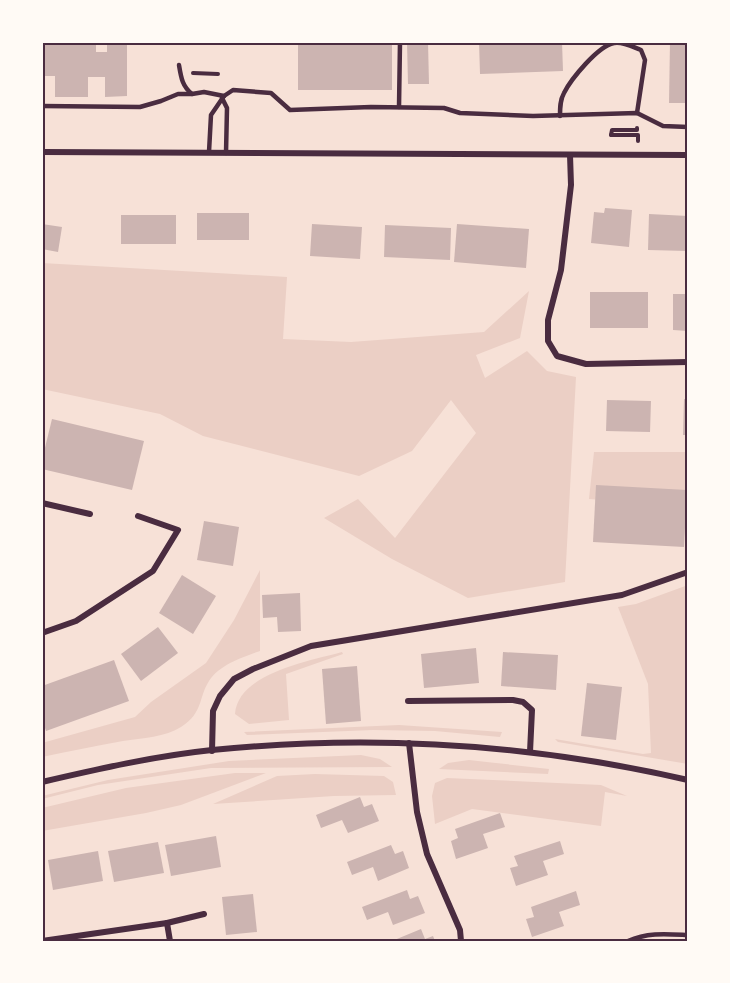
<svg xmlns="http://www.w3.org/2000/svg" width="730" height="983" font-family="'Varela Round',sans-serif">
  <rect width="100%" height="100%" fill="#f7e1d7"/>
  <g fill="#ebcfc5">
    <polygon points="42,263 287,277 283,339 351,342 484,332 529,291 520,338 476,355 485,378 527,351 547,371 576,377 565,582 468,598 392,559 324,518 358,499 395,538 476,433 451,400 412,451 359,476 203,436 160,414 42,389"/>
    <polygon points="594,452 688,452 688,506 589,499"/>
    <path d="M260 570V651C243 657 220 664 209 681 198 698 204 712 181 727 166 737 142 738 123 741 96 746 69 751 42 757V743L135 717 151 702 206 663 234 620Z"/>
    <polygon points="688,585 688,764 558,742 555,739 643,754 651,753 648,684 618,607 636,604"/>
    <path d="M342 652 343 654 286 674 289 720 249 724 235 714C238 673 310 661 342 652Z"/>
    <polygon points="399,725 502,732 500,737 435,731 373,730 247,735 244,732"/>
    <polygon points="361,755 380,759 392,767 211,768 98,785 42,799 42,796 108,780 229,761"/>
    <polygon points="469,760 549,769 548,774 439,769 448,763"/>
    <polygon points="235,773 266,773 181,805 146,813 42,831 42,808 126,788"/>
    <polygon points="315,774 384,776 393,782 396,795 334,796 213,804 277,776"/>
    <polygon points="447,778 601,785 627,796 605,792 601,826 472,809 435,824 432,796 435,783"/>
  </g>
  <g fill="#ccb4b1">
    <polygon points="42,42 96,42 96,52 107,52 107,42 127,42 127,96 105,97 105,77 88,77 88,97 55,97 55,76 42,76"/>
    <rect x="298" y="42" width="94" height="48"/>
    <polygon points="407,42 428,42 429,84 408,84"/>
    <polygon points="479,42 562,42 563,71 480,74"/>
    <polygon points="670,42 688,42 688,103 669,103"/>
    <polygon points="605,208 632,210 629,247 591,243 594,212 604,213"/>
    <rect x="197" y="213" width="52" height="27"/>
    <polygon points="649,214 688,216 688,251 648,250"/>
    <rect x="121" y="215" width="55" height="29"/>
    <polygon points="42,224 62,227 58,252 42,249"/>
    <polygon points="312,224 362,227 360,259 310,256"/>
    <polygon points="457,224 529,229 526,268 454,262"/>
    <polygon points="385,225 451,228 450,260 384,257"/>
    <rect x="590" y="292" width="58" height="36"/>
    <polygon points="673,294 688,294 688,331 673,330"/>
    <polygon points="684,399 688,400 688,435 683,435"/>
    <polygon points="607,400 651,401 650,432 606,431"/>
    <polygon points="52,419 144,441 132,490 42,469 42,460"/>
    <polygon points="596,485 687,490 684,547 593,542"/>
    <polygon points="204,521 239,527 233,566 197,560"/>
    <polygon points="182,575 216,596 193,634 159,613"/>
    <polygon points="300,593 301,631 278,632 277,617 263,618 262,595"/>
    <polygon points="158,627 178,653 141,681 121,654"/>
    <polygon points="476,648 479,683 424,688 421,654"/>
    <polygon points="503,652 558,655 556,690 501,686"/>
    <polygon points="114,660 129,701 46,731 42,719 42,686"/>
    <polygon points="357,666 361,721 326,724 322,669"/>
    <polygon points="587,683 622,687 616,740 581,736"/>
    <polygon points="360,797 364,807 372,804 379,821 348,833 342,820 321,828 316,815"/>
    <polygon points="500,813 505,827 483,834 488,848 456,859 451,841 458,838 455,829"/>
    <polygon points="216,836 221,867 171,876 165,845"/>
    <polygon points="560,841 564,854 543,861 548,875 516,886 510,868 518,866 514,856"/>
    <polygon points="158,842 164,873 114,882 108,851"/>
    <polygon points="391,845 395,854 403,851 409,868 378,881 373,867 352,875 347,862"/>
    <polygon points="98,851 103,881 53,890 48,860"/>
    <polygon points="407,890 410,899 418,896 425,913 393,925 388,912 367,920 362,907"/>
    <polygon points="576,891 580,905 559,912 564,926 532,937 526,919 534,917 531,907"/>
    <polygon points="253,894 257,932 226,935 222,897"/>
    <polygon points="421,929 425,939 433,936 435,941 392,941"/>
  </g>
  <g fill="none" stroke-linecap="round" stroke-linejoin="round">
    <g stroke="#4a2c40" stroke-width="4">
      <polyline points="193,73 218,74"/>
      <polyline points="611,135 612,130 637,130 637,128"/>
      <polyline points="611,135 638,135 638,141"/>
    </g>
    <g stroke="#4a2c40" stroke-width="4.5">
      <path d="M179 65C181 77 182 86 192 94L204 92 224 96"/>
      <polyline points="222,98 227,108 226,153"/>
      <polyline points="42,106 140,107 161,101 178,94 192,94"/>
      <polyline points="399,107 400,42"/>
      <path d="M560 116C560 108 560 100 564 93 571 79 598 46 614 43 622 41 633 47 641 50L645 60 637 113"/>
      <polyline points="209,152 211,115 224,96 233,90 271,93 290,110 371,107 444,108 460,113 533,116 637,113 663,126 688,127"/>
      <path d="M628 941C648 932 667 934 688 935"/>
    </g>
    <g stroke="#4a2c40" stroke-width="6">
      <polyline points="42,152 688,155"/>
      <polyline points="570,155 571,185 561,270 548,320 548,341 557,356 586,364 688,362"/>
      <polyline points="42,503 90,514"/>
      <polyline points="42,633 76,621 153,571 178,530 138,516"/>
      <polyline points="408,701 513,700 523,702 532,710 530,752"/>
      <polyline points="409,743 417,812 427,854 460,930 461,941"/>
      <polyline points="212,751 213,711 220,696 234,679 253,669 311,646 622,595 688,572"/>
      <path d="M42 782C98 769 155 756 212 750 372 734 532 744 688 780"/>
      <polyline points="167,923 204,914"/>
      <polyline points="42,941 167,923 170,941"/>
    </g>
  </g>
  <rect width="730" height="983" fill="none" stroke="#fffaf5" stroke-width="87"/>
  <rect x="44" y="44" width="642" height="896" fill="none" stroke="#4a2c40" stroke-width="2"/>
</svg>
